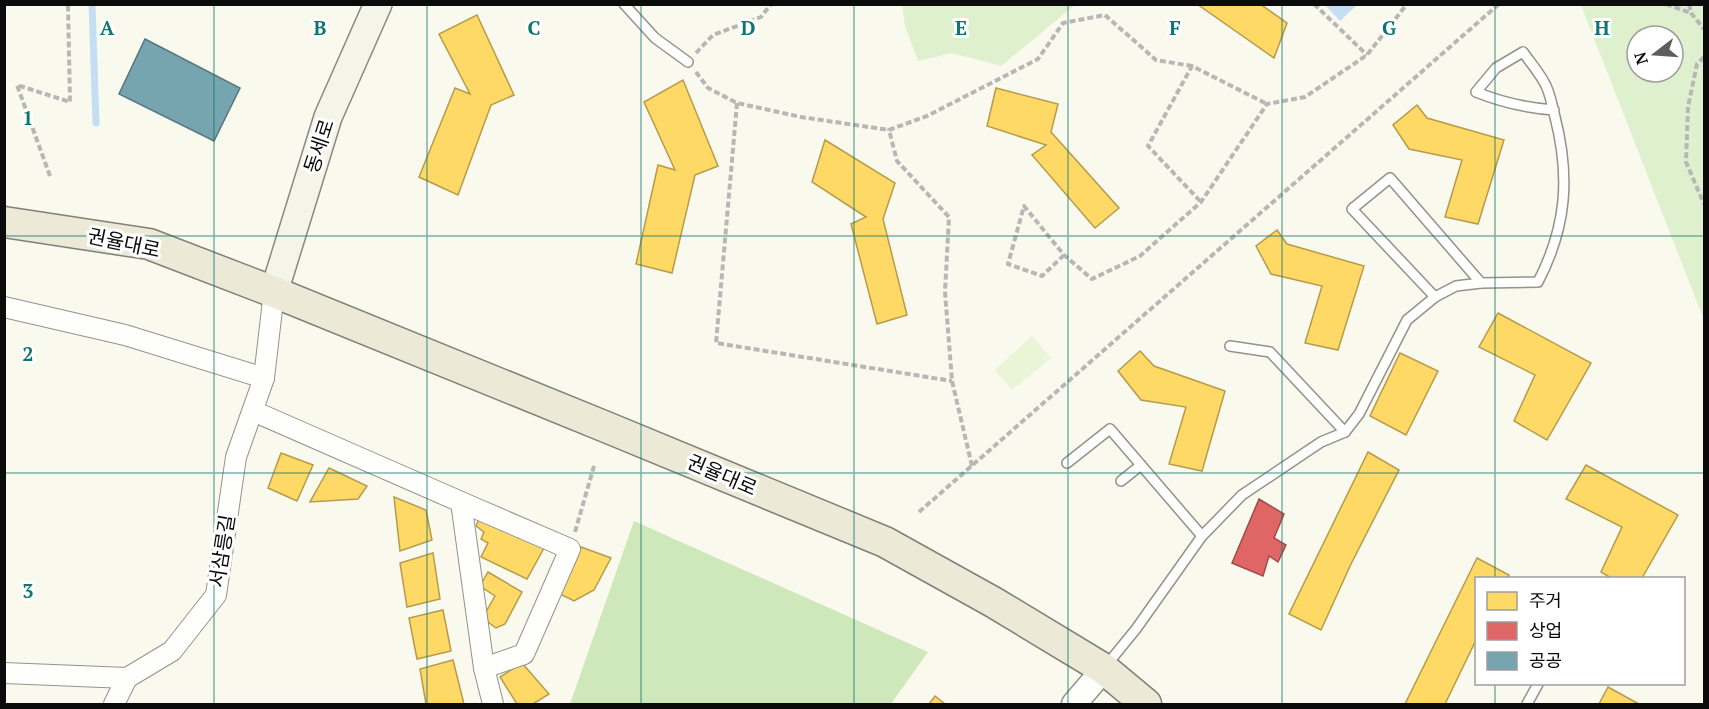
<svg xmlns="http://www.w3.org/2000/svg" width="1709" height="709" font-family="'PT Serif','Noto Sans KR',serif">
  <rect width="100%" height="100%" fill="#faf9ee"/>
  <g fill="#dff0ce" fill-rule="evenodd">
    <polygon points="902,5 902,4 1075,5 1001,66 952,53 918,61 905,26"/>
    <path d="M1581 5H1704V320ZM1637 36H1673V72H1637Z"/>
  </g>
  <polygon fill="#cfe8bb" points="634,521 928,652 891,704 570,704"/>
  <polygon fill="#eaf4d7" points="1032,336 1051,358 1012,390 995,370"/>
  <polygon fill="#c4dff4" points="1325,5 1357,5 1340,21"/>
  <g fill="#ffd966" stroke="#b69b4b" stroke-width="1.5">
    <polygon points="1197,4 1260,4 1287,23 1274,58"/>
    <polygon points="477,15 514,95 491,105 458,195 419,177 455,88 470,94 439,34"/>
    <polygon points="683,80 718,166 695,175 672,273 636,264 658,165 675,170 644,102"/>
    <polygon points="996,88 1058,104 1051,132 1119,208 1095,228 1032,155 1046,145 987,126"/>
    <polygon points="1417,105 1427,118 1504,140 1478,224 1445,217 1462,160 1409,149 1393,125"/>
    <polygon points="825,140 895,183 883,219 907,315 877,324 851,224 866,217 812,182"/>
    <polygon points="1277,230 1287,244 1364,266 1338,350 1305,343 1322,286 1271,274 1256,246"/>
    <polygon points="1498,313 1591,363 1547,440 1514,421 1535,375 1479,347"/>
    <polygon points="1140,351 1154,366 1225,391 1202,471 1169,464 1186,407 1141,400 1118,371"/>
    <polygon points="1400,353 1438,371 1406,435 1370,416"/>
    <polygon points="1368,452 1399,470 1351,564 1321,630 1289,614"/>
    <polygon points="281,453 313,465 297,501 268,488"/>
    <polygon points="1586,465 1678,515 1642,578 1611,578 1601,572 1622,527 1566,499"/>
    <polygon points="329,468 367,486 358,499 310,502"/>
    <polygon points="394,497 426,510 432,540 400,551"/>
    <polygon points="480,517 544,548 527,579 481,557 488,543 481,539 484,532 476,526"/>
    <polygon points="581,547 611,558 594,590 574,601 560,594"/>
    <polygon points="433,553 440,599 407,607 400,563"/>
    <polygon points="1477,558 1509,575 1507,578 1476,578 1476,640 1445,704 1405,704"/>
    <polygon points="488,572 522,592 505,624 496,628 488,622 486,612 495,596 480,586"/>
    <polygon points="443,610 451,651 417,659 409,618"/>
    <polygon points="453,660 464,704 426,704 420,669"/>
    <polygon points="522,663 549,694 533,704 517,704 500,677"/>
    <polygon points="1608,687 1637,703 1636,704 1599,704"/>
    <polygon points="935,696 945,704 929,704"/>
  </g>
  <polygon fill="#e06666" stroke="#a04b4b" stroke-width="1.5" points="1259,499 1284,514 1274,538 1286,545 1278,562 1269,556 1263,576 1232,563"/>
  <polygon fill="#76a5af" stroke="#56777e" stroke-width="1.5" points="145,39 240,88 214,141 119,94"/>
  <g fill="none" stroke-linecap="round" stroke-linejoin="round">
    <polyline stroke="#c4dff4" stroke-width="7" points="92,4 96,123"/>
    <defs>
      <g id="service">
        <polyline points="624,4 655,38 688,62"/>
        <polyline points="1435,297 1352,209 1390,178 1481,283"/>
        <polyline points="1230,346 1270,352 1345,432"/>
        <polyline points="1067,463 1110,429 1202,536"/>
        <polyline points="1121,481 1141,465"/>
        <path d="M1105 667 1136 629 1202 536 1242 495 1321 442 1345 432 1359 414 1407 320 1435 297 1456 286 1481 283 1538 282C1567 226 1570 176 1555 117 1552 106 1550 91 1544 82 1538 71 1530 62 1523 52L1496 68 1476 92C1501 102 1526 108 1554 110"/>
        <polyline points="1527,704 1538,684"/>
      </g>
      <g id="minor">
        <polyline points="4,307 125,335 264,378"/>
        <polyline points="253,411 461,502 484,668 493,704"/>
        <polyline points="461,502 570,549 524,654 484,668"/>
        <polyline points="4,673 127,678 172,651 216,595 236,457 264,378 274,292"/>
        <polyline points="114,704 127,678"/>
      </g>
      <polyline id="tertiary" points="1074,704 1104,669"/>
      <polyline id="secondary" points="274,292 328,117 378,4"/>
      <polyline id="primary" points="4,222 149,244 274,292 606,427 885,542 993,602 1104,669 1146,704"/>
    </defs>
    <use href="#service" stroke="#93928d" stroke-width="12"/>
    <use href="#minor" stroke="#93928d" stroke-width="22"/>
    <use href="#tertiary" stroke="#93928d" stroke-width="27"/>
    <use href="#secondary" stroke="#898984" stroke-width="30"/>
    <use href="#primary" stroke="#807f7a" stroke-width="33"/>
    <g stroke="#b7b7b5" stroke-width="4" stroke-dasharray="6 3" stroke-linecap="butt">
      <polyline points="1314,4 1367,55"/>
      <polyline points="1666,4 1691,13"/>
      <polyline points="1689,4 1691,13 1704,29"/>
      <polyline points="696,53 713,35 761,17 771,4"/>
      <polyline points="1704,57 1697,64 1688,107 1686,162 1704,204"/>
      <polyline points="696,72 708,88 737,103 801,117 889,130"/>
      <polyline points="737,103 716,343 952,381"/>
      <polyline points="50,176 17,85 70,102 68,4"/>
      <polyline points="1200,201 1148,146 1192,66 1267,104"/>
      <polyline points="1064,255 1042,276 1008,264 1024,206 1064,255 1092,279 1140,256 1201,202 1267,104 1305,97 1367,55 1407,4"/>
      <polyline points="972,466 952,381 945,292 949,217 897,161 889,130 927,116 1038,59 1063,23 1105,15 1156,60 1192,66"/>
      <polyline points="919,512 1499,4"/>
      <polyline points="575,532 594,466"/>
    </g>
    <use href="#service" stroke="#fefefc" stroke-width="9"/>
    <use href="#minor" stroke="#fefefc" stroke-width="20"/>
    <use href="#tertiary" stroke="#fefefc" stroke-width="24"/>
    <use href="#secondary" stroke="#f4f4e8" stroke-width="27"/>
    <use href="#primary" stroke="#ece9d6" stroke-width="30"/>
  </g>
  <path fill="none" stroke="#0f766e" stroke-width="1.5" stroke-opacity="0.55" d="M214 4V704M427 4V704M641 4V704M854 4V704M1068 4V704M1282 4V704M1495 4V578M4 236H1704M4 473H1704M1495 684V704"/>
  <g text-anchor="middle" stroke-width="6" stroke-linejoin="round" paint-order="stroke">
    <g font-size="20" fill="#0b0b0b" stroke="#fff">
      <text transform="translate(319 146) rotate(-72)" y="7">동세로</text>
      <text transform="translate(124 243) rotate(12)" y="7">권율대로</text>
      <text transform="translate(722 475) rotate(23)" y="7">권율대로</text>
      <text transform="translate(222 551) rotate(-81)" y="7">서삼릉길</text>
    </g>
  </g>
  <g font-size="20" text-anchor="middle" font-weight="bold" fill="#0f766e" stroke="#fff" stroke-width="6" stroke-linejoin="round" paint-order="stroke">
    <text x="107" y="35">A</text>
    <text x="320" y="35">B</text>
    <text x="534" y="35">C</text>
    <text x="748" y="35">D</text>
    <text x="961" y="35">E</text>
    <text x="1175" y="35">F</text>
    <text x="1389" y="35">G</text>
    <text x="1602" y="35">H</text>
    <text x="28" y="125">1</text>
    <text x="28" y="361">2</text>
    <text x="28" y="598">3</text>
  </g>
  <rect width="1709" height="709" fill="none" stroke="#0b0b0b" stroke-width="12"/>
  <rect x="1475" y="577" width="210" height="108" fill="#ffffff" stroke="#9d9d9d" stroke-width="1.5"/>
  <rect x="1487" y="592" width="30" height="18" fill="#ffd966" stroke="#9d9d9d" stroke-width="1.5"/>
  <text x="1529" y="607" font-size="18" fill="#0b0b0b">주거</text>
  <rect x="1487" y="622" width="30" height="18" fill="#e06666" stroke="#9d9d9d" stroke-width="1.5"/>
  <text x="1529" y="637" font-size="18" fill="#0b0b0b">상업</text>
  <rect x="1487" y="652" width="30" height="18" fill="#76a5af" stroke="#9d9d9d" stroke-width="1.5"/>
  <text x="1529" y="667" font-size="18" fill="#0b0b0b">공공</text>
  <g transform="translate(1655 54) rotate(253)"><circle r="28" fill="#ffffff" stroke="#9d9d9d" stroke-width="1.5"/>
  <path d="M0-4.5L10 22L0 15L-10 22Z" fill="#5f5e5a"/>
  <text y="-9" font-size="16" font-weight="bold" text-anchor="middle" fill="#0b0b0b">N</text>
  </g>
</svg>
